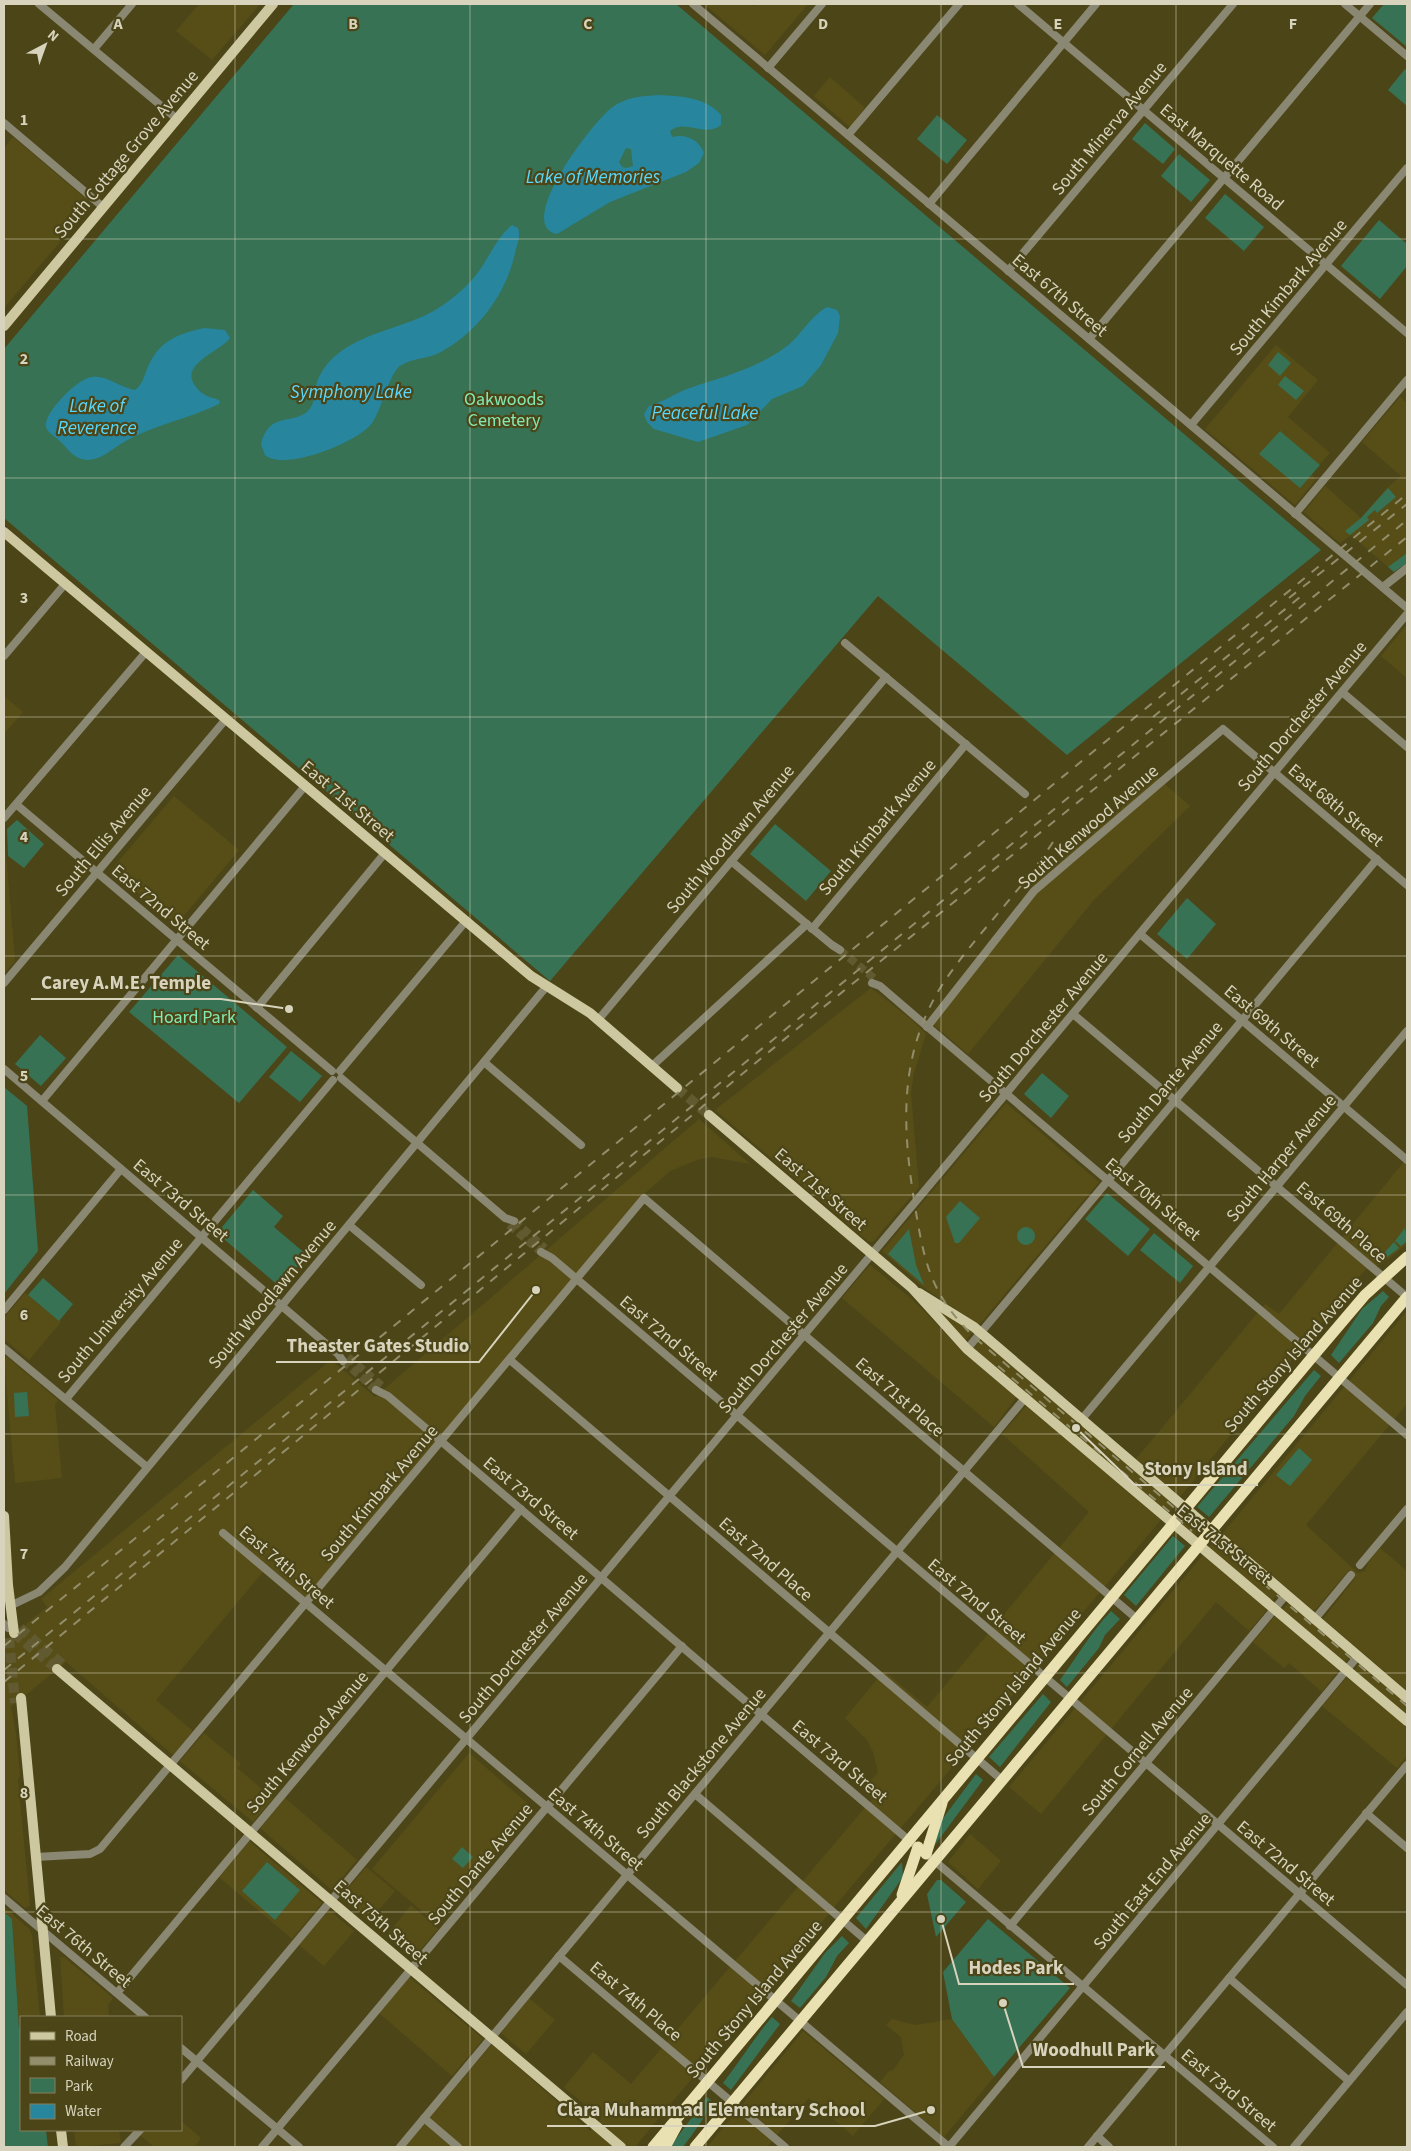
<svg xmlns="http://www.w3.org/2000/svg" width="1411" height="2151" font-family="'Source Sans 3',sans-serif">
  <rect width="100%" height="100%" fill="#4c4518"/>
  <g fill="#574e17">
    <polygon points="199,4 260,4 212,60 176,31"/>
    <polygon points="704,4 750,4 753,6 756,4 808,4 765,55"/>
    <polygon points="830,77 865,108 850,127 814,96"/>
    <polygon points="13,137 92,204 4,308 4,148"/>
    <polygon points="1276,345 1318,380 1288,417 1330,453 1311,474 1316,479 1295,505 1205,429"/>
    <polygon points="1400,397 1407,403 1407,561 1394,572 1351,535 1340,543 1304,512 1325,486 1361,518 1386,489 1401,476 1362,442"/>
    <polygon points="1407,625 1407,678 1381,656"/>
    <polygon points="4,696 23,712 4,734"/>
    <polygon points="1157,777 1190,806 1093,901 968,1054 929,1021 949,992 1036,882"/>
    <polygon points="174,796 239,850 176,925 111,870"/>
    <polygon points="4,830 15,961 4,974"/>
    <polygon points="871,988 912,1020 926,1034 914,1073 911,1093 919,1187 873,1242 868,1241 715,1110"/>
    <polygon points="1006,1103 1099,1182 979,1325 923,1287 882,1251"/>
    <polygon points="699,1119 750,1164 712,1157 700,1159 670,1171 643,1195 306,1598 268,1566 156,1700 193,1731 173,1755 66,1662 11,1707 16,1733 20,1776 18,1779 30,1906 25,1908 4,1890 4,1642 47,1607 41,1599 331,1360 375,1397"/>
    <polygon points="1407,1158 1407,1244 1382,1264 1365,1270 1180,1497 1136,1459 1265,1304 1279,1314"/>
    <polygon points="870,1265 914,1301 955,1343 1017,1396 994,1427 842,1298"/>
    <polygon points="25,1293 61,1322 29,1360 4,1339 4,1318"/>
    <polygon points="930,1303 973,1332 965,1341"/>
    <polygon points="1407,1311 1407,1404 1306,1525 1358,1573 1365,1571 1368,1563 1380,1548 1407,1571 1407,1691 1323,1619 1356,1577 1349,1570 1315,1610 1312,1610 1223,1533"/>
    <polygon points="982,1338 1176,1503 1167,1514 972,1349"/>
    <polygon points="7,1357 58,1400 55,1405 62,1478 15,1483 4,1359"/>
    <polygon points="1027,1405 1160,1519 1160,1521 861,1875 635,2147 405,2147 492,2044 590,2131 601,2119 564,2087 593,2052 631,2084 873,1798 863,1789 878,1772 873,1752 867,1740 845,1718 884,1671 927,1707 1089,1512 1002,1434"/>
    <polygon points="1189,1515 1202,1526 1193,1536 1180,1526"/>
    <polygon points="1216,1539 1278,1593 1272,1601 1207,1549"/>
    <polygon points="1203,1555 1265,1607 1266,1611 1249,1631 1216,1602 1041,1814 1009,1787"/>
    <polygon points="1289,1602 1352,1654 1344,1663 1282,1610"/>
    <polygon points="1274,1617 1276,1617 1339,1669 1322,1692 1289,1663 1284,1668 1253,1642"/>
    <polygon points="1361,1662 1407,1702 1407,1715 1353,1671"/>
    <polygon points="1346,1678 1355,1683 1407,1727 1407,1756 1397,1768 1322,1706"/>
    <polygon points="204,1733 241,1764 237,1768 273,1798 253,1822 180,1761"/>
    <polygon points="469,1753 533,1808 436,1923 372,1869"/>
    <polygon points="285,1798 357,1860 332,1890 260,1828"/>
    <polygon points="970,1834 1001,1861 978,1889 948,1862"/>
    <polygon points="249,1841 322,1903 292,1939 219,1877"/>
    <polygon points="366,1867 395,1891 369,1921 341,1897"/>
    <polygon points="411,1905 438,1929 413,1958 386,1936"/>
    <polygon points="4,1907 30,1930 32,1935 40,2017 21,2017 21,2029 19,2030 12,1919 4,1912"/>
    <polygon points="329,1910 354,1931 324,1966 299,1945"/>
    <polygon points="60,1957 65,1958 113,1998 108,2005 109,2017 64,2017"/>
    <polygon points="409,1977 483,2039 452,2076 379,2013"/>
    <polygon points="529,1998 555,2020 526,2054 501,2033"/>
    <polygon points="892,2019 915,2025 952,2019 994,2077 944,2137 880,2082 889,2071 893,2070 904,2055 901,2037 886,2025"/>
    <polygon points="803,2031 884,2099 853,2136 809,2098 767,2147 707,2147"/>
    <polygon points="181,2121 201,2138 194,2147 154,2147 140,2135 144,2130 181,2130"/>
    <polygon points="74,2130 119,2130 121,2143 76,2147"/>
  </g>
  <g fill="#377255">
    <polygon points="294,4 676,4 1321,550 1067,755 878,596 550,981 4,518 4,349"/>
    <polygon points="1384,4 1407,4 1407,47 1372,18"/>
    <polygon points="1405,69 1407,70 1407,106 1388,90"/>
    <polygon points="937,115 967,140 947,164 917,139"/>
    <polygon points="1145,123 1175,149 1163,164 1132,139"/>
    <polygon points="1179,154 1210,180 1191,202 1161,176"/>
    <polygon points="1225,194 1264,227 1244,251 1205,218"/>
    <polygon points="1379,220 1407,244 1407,266 1380,299 1341,266"/>
    <polygon points="1278,352 1291,363 1280,376 1268,365"/>
    <polygon points="1285,376 1304,391 1296,400 1278,385"/>
    <polygon points="1280,431 1320,465 1300,488 1259,454"/>
    <polygon points="1388,488 1396,497 1377,513 1375,510 1367,517 1369,520 1350,535 1345,531 1361,518"/>
    <polygon points="1407,553 1407,563 1394,572 1388,567"/>
    <polygon points="17,820 44,844 24,868 8,856 7,829"/>
    <polygon points="775,824 831,871 806,901 750,854"/>
    <polygon points="1187,898 1216,924 1187,959 1157,934"/>
    <polygon points="178,955 287,1047 239,1103 129,1012"/>
    <polygon points="40,1035 66,1058 41,1086 15,1064"/>
    <polygon points="291,1051 322,1076 300,1102 269,1077"/>
    <polygon points="1042,1073 1069,1096 1051,1118 1024,1094"/>
    <polygon points="4,1087 27,1106 38,1251 4,1294"/>
    <polygon points="253,1190 283,1216 274,1227 307,1255 280,1287 217,1233"/>
    <polygon points="1107,1193 1150,1229 1128,1256 1085,1219"/>
    <polygon points="960,1201 980,1218 959,1243 955,1243 946,1217"/>
    <circle cx="1026" cy="1236" r="9"/>
    <polygon points="1405,1228 1407,1241 1401,1246 1395,1241"/>
    <polygon points="909,1229 916,1265 924,1285 888,1254"/>
    <polygon points="1154,1233 1193,1266 1180,1283 1140,1250"/>
    <polygon points="1394,1242 1399,1248 1382,1261 1377,1261"/>
    <polygon points="43,1278 73,1304 59,1321 28,1295"/>
    <polygon points="1383,1291 1389,1297 1381,1306 1373,1323 1339,1363 1331,1355 1362,1309"/>
    <polygon points="1314,1370 1321,1376 1305,1396 1294,1416 1209,1517 1197,1507"/>
    <polygon points="27,1392 29,1416 15,1417 14,1393"/>
    <polygon points="1299,1448 1312,1460 1290,1486 1276,1475"/>
    <polygon points="1173,1536 1185,1546 1136,1606 1124,1595"/>
    <path d="M1111 1611 1120 1619 1105 1635 1099 1648 1067 1687 1060 1680C1077 1657 1091 1632 1111 1611Z"/>
    <polygon points="1043,1694 1051,1702 1000,1767 989,1757"/>
    <polygon points="976,1774 983,1780 934,1846 941,1821"/>
    <polygon points="462,1847 473,1857 463,1868 452,1859"/>
    <polygon points="267,1862 300,1890 275,1920 242,1891"/>
    <polygon points="902,1862 903,1877 866,1929 856,1918"/>
    <polygon points="937,1880 941,1880 966,1902 936,1937 927,1894"/>
    <polygon points="4,1912 12,1919 19,2029 21,2029 21,2130 46,2130 48,2147 4,2147"/>
    <polygon points="988,1919 1070,1988 994,2077 952,2019 943,1972"/>
    <polygon points="842,1936 849,1943 837,1956 826,1977 800,2008 791,2001 825,1953"/>
    <path d="M772 2017 780 2024 731 2090 723 2083C740 2061 754 2038 772 2017Z"/>
    <path d="M707 2097 714 2103C703 2118 694 2133 683 2147H670Z"/>
  </g>
  <g fill="#28859e" fill-rule="evenodd">
    <path d="M658 95C681 96 705 97 721 115V125C705 138 684 118 670 131L672 137C686 133 699 140 704 153L699 163 686 172 610 202 557 234C513 225 595 118 614 106 627 97 643 96 658 95ZM626 148 631 149 633 166 627 168 622 167 619 162Z"/>
    <path d="M512 225 518 228C521 237 517 244 515 253 506 295 477 333 439 353 427 359 411 358 400 366 389 374 382 409 372 423 359 442 284 472 265 455L261 444C269 411 293 425 308 411 316 403 314 392 317 382 320 373 327 363 334 357 366 329 409 329 443 305 456 296 470 284 479 271 490 256 497 237 512 225Z"/>
    <path d="M827 307 837 310 840 316 838 333 821 365 803 386 772 399 747 425 698 442 654 429 647 422 644 414 649 406C663 402 674 394 687 389 721 377 753 370 783 349 800 338 809 317 827 307Z"/>
    <path d="M204 328 225 330 230 338C218 354 171 366 202 393 208 398 214 397 220 401L219 404C188 419 153 425 124 442 112 449 101 460 87 460 75 459 69 451 62 443 58 438 48 434 46 427 43 413 78 378 92 377 108 375 120 388 135 390 142 385 144 377 147 369 158 342 176 334 204 328Z"/>
  </g>
  <g fill="none" stroke-linecap="round" stroke-linejoin="round">
    <g stroke="#615a31" stroke-width="8" stroke-dasharray="8 4" stroke-linecap="butt">
      <polyline points="840,950 876,980"/>
      <polyline points="514,1221 545,1248"/>
      <polyline points="509,1225 541,1252"/>
      <polyline points="348,1357 382,1386"/>
      <polyline points="343,1361 376,1390"/>
    </g>
    <g stroke="#615a31" stroke-width="10" stroke-dasharray="10 5" stroke-linecap="butt">
      <polyline points="677,1088 709,1115"/>
      <polyline points="20,1628 62,1664"/>
      <polyline points="14,1633 57,1669"/>
      <polyline points="9,1638 15,1703"/>
    </g>
    <g stroke="#8a8773" stroke-width="8">
      <polyline points="39,4 177,119"/>
      <polyline points="693,4 1407,608"/>
      <polyline points="1018,4 1407,333"/>
      <polyline points="1345,4 1407,56"/>
      <polyline points="94,49 132,4"/>
      <polyline points="768,68 822,4"/>
      <polyline points="4,123 103,207"/>
      <polyline points="848,135 959,4"/>
      <polyline points="929,204 1096,4"/>
      <polyline points="1008,271 1233,4"/>
      <polyline points="1089,339 1370,4"/>
      <polyline points="1191,425 1407,168"/>
      <polyline points="1295,514 1407,380"/>
      <polyline points="1383,587 1407,568"/>
      <polyline points="845,643 1025,794"/>
      <polyline points="4,656 65,584"/>
      <polyline points="1342,692 1407,747"/>
      <polyline points="17,805 332,1071"/>
      <polyline points="4,818 146,652"/>
      <polyline points="731,861 832,945 840,950"/>
      <polyline points="812,929 966,744"/>
      <polyline points="1140,934 1407,1160"/>
      <polyline points="4,983 226,719"/>
      <polyline points="872,983 880,986 923,1023 1407,1435"/>
      <polyline points="257,1008 385,853"/>
      <polyline points="1073,1014 1407,1297"/>
      <polyline points="598,1020 886,677"/>
      <polyline points="927,1027 1034,891 1223,729 1407,885"/>
      <polyline points="484,1062 581,1145"/>
      <polyline points="652,1066 807,924"/>
      <polyline points="4,1069 338,1354 343,1361"/>
      <polyline points="340,1071 466,921"/>
      <polyline points="341,1078 505,1218 514,1221"/>
      <polyline points="42,1101 305,786"/>
      <polyline points="349,1225 421,1285"/>
      <polyline points="541,1252 552,1258 1407,1985"/>
      <polyline points="4,1310 121,1169"/>
      <polyline points="4,1348 147,1467"/>
      <polyline points="967,1349 1377,859"/>
      <polyline points="510,1360 1002,1780"/>
      <polyline points="376,1390 388,1396 912,1843"/>
      <polyline points="66,1399 333,1080"/>
      <polyline points="1081,1420 1407,1031"/>
      <polyline points="223,1533 949,2147"/>
      <polyline points="1360,1565 1407,1509"/>
      <polyline points="10,1606 39,1592 65,1567 546,987"/>
      <polyline points="1314,1620 1351,1575"/>
      <polyline points="4,1624 8,1628"/>
      <polyline points="695,1794 867,1941"/>
      <polyline points="1366,1813 1407,1848"/>
      <polyline points="36,1857 90,1854 100,1849 644,1198 1137,1619"/>
      <polyline points="931,1858 1273,2147"/>
      <polyline points="4,1898 145,2017"/>
      <polyline points="1010,1926 1286,1595"/>
      <polyline points="559,1956 785,2147"/>
      <polyline points="1229,1978 1349,2081"/>
      <polyline points="117,1993 521,1509"/>
      <polyline points="181,2048 299,2147"/>
      <polyline points="181,2080 1407,614"/>
      <polyline points="424,2118 458,2147"/>
      <polyline points="1097,2136 1109,2147"/>
      <polyline points="124,2147 140,2130"/>
      <polyline points="262,2147 682,1646"/>
      <polyline points="400,2147 1026,1397"/>
      <polyline points="949,2147 1358,1656"/>
      <polyline points="1088,2147 1407,1765"/>
      <polyline points="1294,2147 1407,2012"/>
    </g>
    <g stroke="#cec8a0" stroke-width="10">
      <polyline points="4,326 273,4"/>
      <polyline points="4,532 531,976 590,1013 677,1088"/>
      <polyline points="709,1115 912,1288 967,1349 1407,1721"/>
      <polyline points="919,1293 974,1327 1407,1698"/>
      <polyline points="4,1516 8,1585 14,1633"/>
      <polyline points="57,1669 621,2147"/>
      <polyline points="21,1698 51,2017"/>
      <polyline points="61,2130 63,2147"/>
    </g>
    <g stroke="#e9e1b1" stroke-width="11">
      <polyline points="926,1854 942,1803"/>
      <polyline points="902,1895 918,1847"/>
      <polyline points="653,2147 1314,1355 1365,1295 1407,1257"/>
      <polyline points="665,2147 677,2125"/>
      <polyline points="695,2147 1407,1297"/>
    </g>
    <g stroke="#928d6b" stroke-width="2" stroke-dasharray="9 9" stroke-linecap="butt">
      <polyline points="1289,598 1407,504"/>
      <polyline points="1153,717 1300,597"/>
      <path d="M1053 842C1020 893 975 935 942 985 899 1054 902 1124 914 1200 924 1261 929 1293 975 1338L1407 1706"/>
      <polyline points="998,1366 1192,1531"/>
      <polyline points="4,1646 1407,494"/>
      <polyline points="4,1670 1407,520"/>
      <polyline points="4,1682 815,1014 1407,537"/>
    </g>
  </g>
  <path fill="none" stroke="#d7d3bc" stroke-width="1" stroke-opacity="0.55" d="M235 4V2147M470 4V2147M706 4V2147M941 4V2147M1176 4V2147M4 239H1407M4 478H1407M4 717H1407M4 956H1407M4 1195H1407M4 1434H1407M4 1673H1407M4 1912H1407"/>
  <g text-anchor="middle" stroke-width="4.5" stroke-linejoin="round" paint-order="stroke">
    <g font-size="18" fill="#d7d3bc" stroke="#4c4518">
      <text transform="translate(1109 128) rotate(-50)" y="6">South Minerva Avenue</text>
      <text transform="translate(126 154) rotate(-50)" y="6">South Cottage Grove Avenue</text>
      <text transform="translate(1222 157) rotate(40)" y="6">East Marquette Road</text>
      <text transform="translate(1288 287) rotate(-50)" y="6">South Kimbark Avenue</text>
      <text transform="translate(1060 295) rotate(40)" y="6">East 67th Street</text>
      <text transform="translate(1302 716) rotate(-50)" y="6">South Dorchester Avenue</text>
      <text transform="translate(348 801) rotate(40)" y="6">East 71st Street</text>
      <text transform="translate(1336 805) rotate(40)" y="6">East 68th Street</text>
      <text transform="translate(877 827) rotate(-50)" y="6">South Kimbark Avenue</text>
      <text transform="translate(1088 827) rotate(-41)" y="6">South Kenwood Avenue</text>
      <text transform="translate(730 839) rotate(-50)" y="6">South Woodlawn Avenue</text>
      <text transform="translate(103 841) rotate(-50)" y="6">South Ellis Avenue</text>
      <text transform="translate(161 907) rotate(40)" y="6">East 72nd Street</text>
      <text transform="translate(1272 1026) rotate(40)" y="6">East 69th Street</text>
      <text transform="translate(1043 1027) rotate(-50)" y="6">South Dorchester Avenue</text>
      <text transform="translate(1170 1082) rotate(-50)" y="6">South Dante Avenue</text>
      <text transform="translate(1281 1158) rotate(-50)" y="6">South Harper Avenue</text>
      <text transform="translate(821 1189) rotate(41)" y="6">East 71st Street</text>
      <text transform="translate(1153 1199) rotate(40)" y="6">East 70th Street</text>
      <text transform="translate(181 1200) rotate(40)" y="6">East 73rd Street</text>
      <text transform="translate(1342 1222) rotate(41)" y="6">East 69th Place</text>
      <text transform="translate(272 1294) rotate(-50)" y="6">South Woodlawn Avenue</text>
      <text transform="translate(120 1310) rotate(-50)" y="6">South University Avenue</text>
      <text transform="translate(669 1338) rotate(40)" y="6">East 72nd Street</text>
      <text transform="translate(783 1338) rotate(-50)" y="6">South Dorchester Avenue</text>
      <text transform="translate(1293 1354) rotate(-49)" y="6">South Stony Island Avenue</text>
      <text transform="translate(900 1397) rotate(41)" y="6">East 71st Place</text>
      <text transform="translate(379 1493) rotate(-50)" y="6">South Kimbark Avenue</text>
      <text transform="translate(531 1498) rotate(40)" y="6">East 73rd Street</text>
      <text transform="translate(1224 1544) rotate(39)" y="6">East 71st Street</text>
      <text transform="translate(766 1559) rotate(41)" y="6">East 72nd Place</text>
      <text transform="translate(287 1567) rotate(40)" y="6">East 74th Street</text>
      <text transform="translate(977 1601) rotate(40)" y="6">East 72nd Street</text>
      <text transform="translate(523 1648) rotate(-50)" y="6">South Dorchester Avenue</text>
      <text transform="translate(1013 1687) rotate(-50)" y="6">South Stony Island Avenue</text>
      <text transform="translate(307 1742) rotate(-50)" y="6">South Kenwood Avenue</text>
      <text transform="translate(1137 1751) rotate(-50)" y="6">South Cornell Avenue</text>
      <text transform="translate(840 1761) rotate(40)" y="6">East 73rd Street</text>
      <text transform="translate(701 1763) rotate(-50)" y="6">South Blackstone Avenue</text>
      <text transform="translate(596 1829) rotate(40)" y="6">East 74th Street</text>
      <text transform="translate(1286 1863) rotate(40)" y="6">East 72nd Street</text>
      <text transform="translate(480 1864) rotate(-50)" y="6">South Dante Avenue</text>
      <text transform="translate(1152 1881) rotate(-50)" y="6">South East End Avenue</text>
      <text transform="translate(381 1922) rotate(41)" y="6">East 75th Street</text>
      <text transform="translate(84 1946) rotate(40)" y="6">East 76th Street</text>
      <text transform="translate(754 1999) rotate(-50)" y="6">South Stony Island Avenue</text>
      <text transform="translate(636 2001) rotate(40)" y="6">East 74th Place</text>
      <text transform="translate(1229 2090) rotate(40)" y="6">East 73rd Street</text>
    </g>
    <g font-size="18" fill="#83e9b4" stroke="#4c4518">
      <text x="504" y="405">Oakwoods<tspan x="504" dy="21">Cemetery</tspan></text>
      <text x="194" y="1023">Hoard Park</text>
    </g>
    <g font-size="19" font-style="italic" fill="#59d8fc" stroke="#4c4518">
      <text x="593" y="183">Lake of Memories</text>
      <text x="351" y="398">Symphony Lake</text>
      <text x="97" y="412">Lake of<tspan x="97" dy="22">Reverence</tspan></text>
      <text x="705" y="419">Peaceful Lake</text>
    </g>
  </g>
  <g font-size="16" text-anchor="middle" font-weight="bold" fill="#d7d3bc" stroke="#4c4518" stroke-width="4.5" stroke-linejoin="round" paint-order="stroke">
    <text x="118" y="29">A</text>
    <text x="353" y="29">B</text>
    <text x="588" y="29">C</text>
    <text x="823" y="29">D</text>
    <text x="1058" y="29">E</text>
    <text x="1293" y="29">F</text>
    <text x="24" y="125">1</text>
    <text x="24" y="364">2</text>
    <text x="24" y="603">3</text>
    <text x="24" y="842">4</text>
    <text x="24" y="1081">5</text>
    <text x="24" y="1320">6</text>
    <text x="24" y="1559">7</text>
    <text x="24" y="1798">8</text>
  </g>
  <path fill="none" stroke="#d7d3bc" stroke-width="2" d="M289 1009L221 999H31M536 1290L479 1362H276M1076 1428L1135 1485H1258M941 1919L959 1984H1074M1003 2003L1023 2067H1165M931 2110L875 2126H547"/>
  <g fill="#d7d3bc" stroke="#4c4518" stroke-width="2">
    <circle cx="289" cy="1009" r="5"/>
    <circle cx="536" cy="1290" r="5"/>
    <circle cx="1076" cy="1428" r="5"/>
    <circle cx="941" cy="1919" r="5"/>
    <circle cx="1003" cy="2003" r="5"/>
    <circle cx="931" cy="2110" r="5"/>
  </g>
  <g font-size="19" text-anchor="middle" font-weight="bold" fill="#d7d3bc" stroke="#4c4518" stroke-width="4.5" stroke-linejoin="round" paint-order="stroke">
    <text x="126" y="989">Carey A.M.E. Temple</text>
    <text x="378" y="1352">Theaster Gates Studio</text>
    <text x="1196" y="1475">Stony Island</text>
    <text x="1016" y="1974">Hodes Park</text>
    <text x="1094" y="2056">Woodhull Park</text>
    <text x="711" y="2116">Clara Muhammad Elementary School</text>
  </g>
  <rect width="1411" height="2151" fill="none" stroke="#d7d3bc" stroke-width="10"/>
  <rect x="20" y="2016" width="162" height="115" fill="#4c4518" stroke="#847e5a"/>
  <rect x="30" y="2032" width="25" height="8" fill="#cec8a0" stroke="#847e5a"/>
  <text x="65" y="2041" font-size="15" fill="#d7d3bc">Road</text>
  <rect x="30" y="2057" width="25" height="8" fill="#928d6b" stroke="#847e5a"/>
  <text x="65" y="2066" font-size="15" fill="#d7d3bc">Railway</text>
  <rect x="30" y="2078" width="25" height="15" fill="#377255" stroke="#847e5a"/>
  <text x="65" y="2091" font-size="15" fill="#d7d3bc">Park</text>
  <rect x="30" y="2104" width="25" height="15" fill="#28859e" stroke="#847e5a"/>
  <text x="65" y="2116" font-size="15" fill="#d7d3bc">Water</text>
  <g transform="translate(45 45) rotate(41)" stroke="#4c4518" stroke-width="4" paint-order="stroke">
  <path d="M0-4L9 19L0 12L-9 19Z" fill="#d7d3bc"/>
  <text y="-8" font-size="14" font-weight="bold" text-anchor="middle" fill="#d7d3bc">N</text>
  </g>
</svg>
